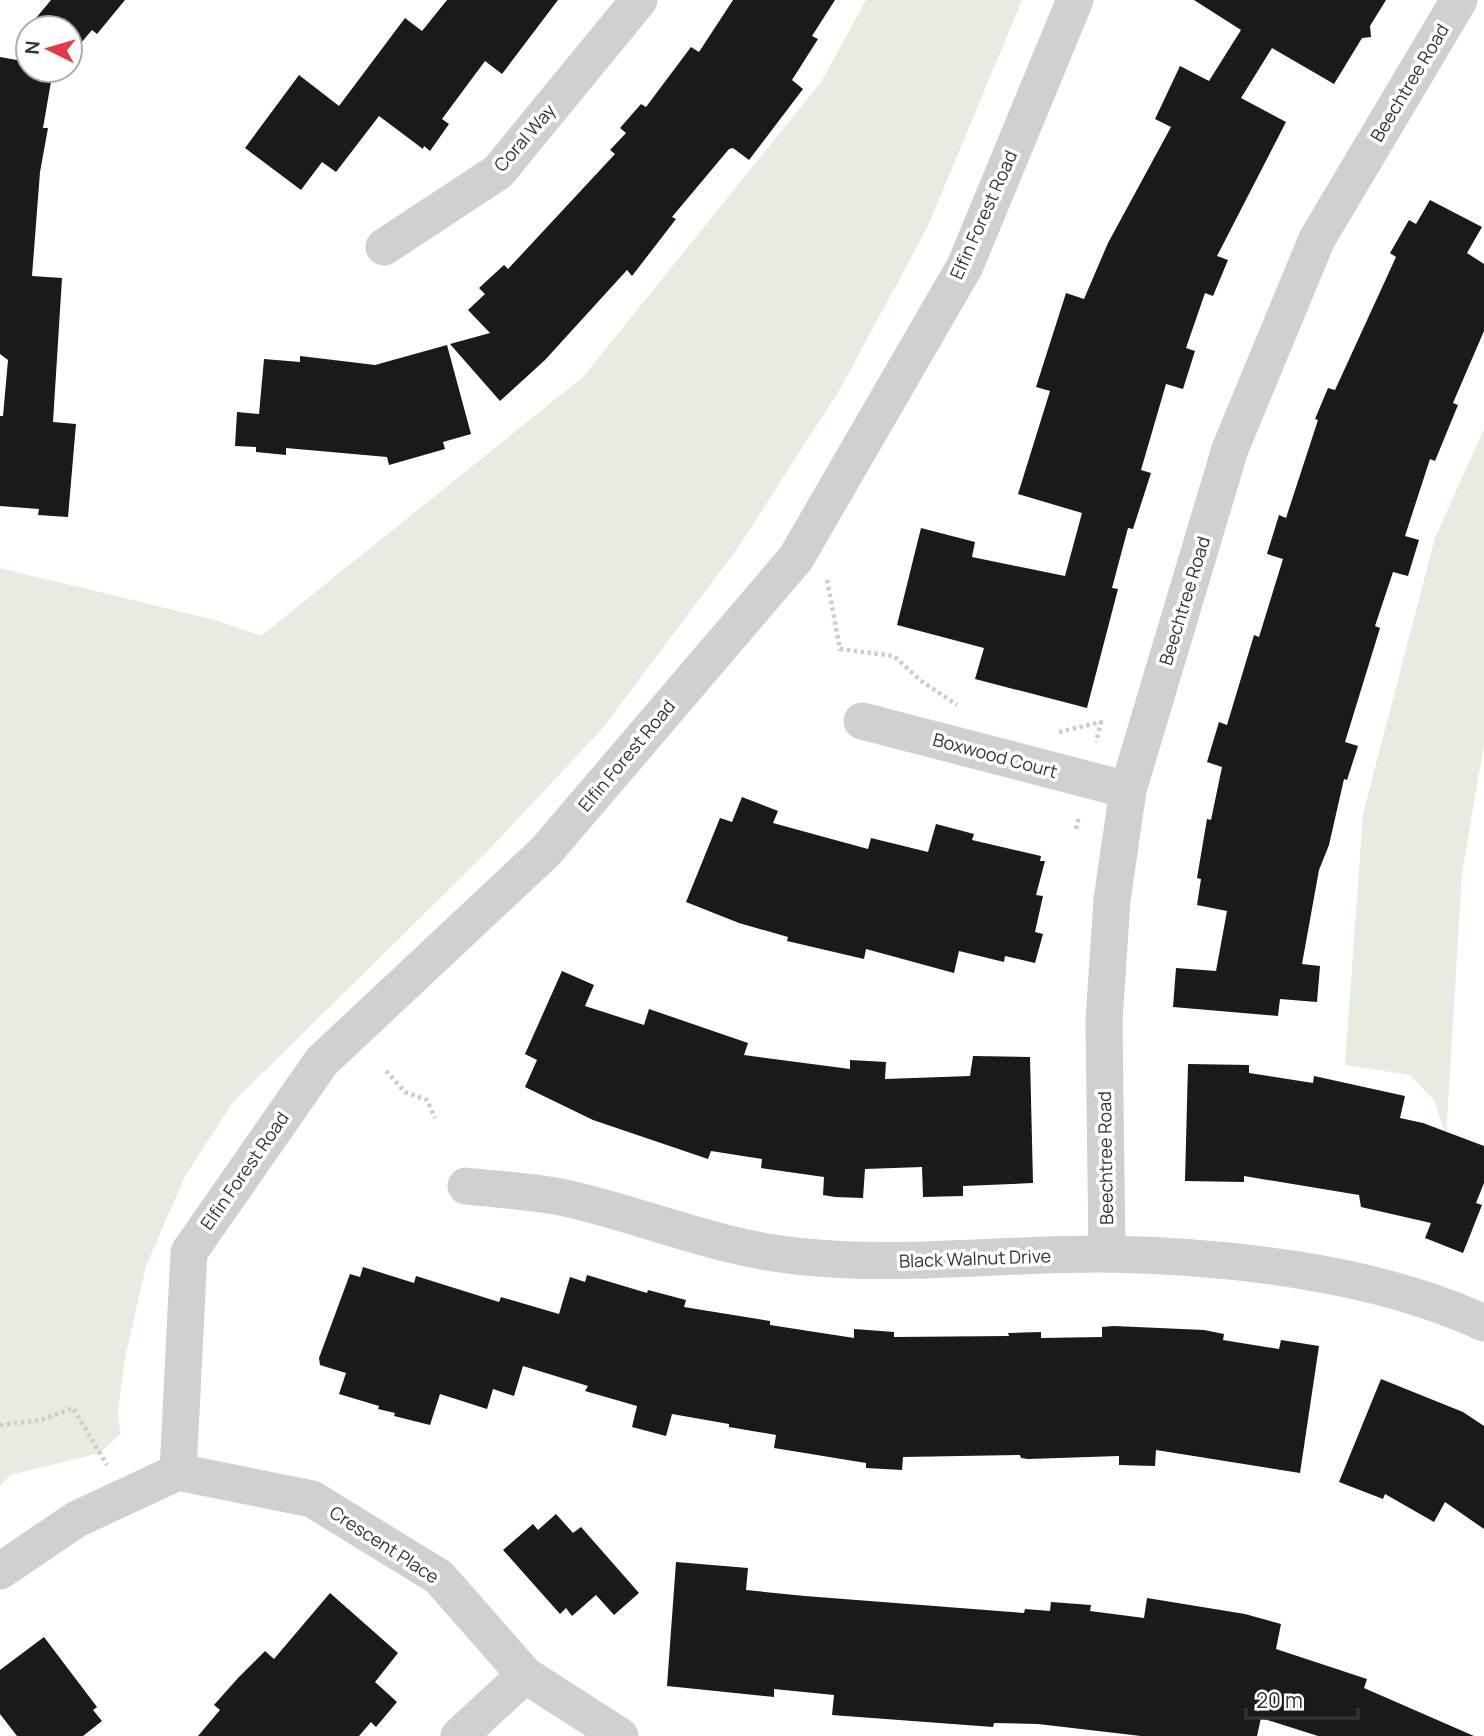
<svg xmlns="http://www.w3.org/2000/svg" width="1484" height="1736" font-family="Manrope,sans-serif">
  <rect width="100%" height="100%" fill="#fff"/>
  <g fill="#e6ecdf">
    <polygon points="866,0 1022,0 928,226 840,389 737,549 601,730 482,857 233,1102 185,1176 146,1266 125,1358 118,1411 120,1434 100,1453 10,1475 0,1486 0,568 215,620 261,636 583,377 821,82"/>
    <polygon points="1484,429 1484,745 1462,873 1446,1136 1434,1100 1410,1075 1345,1065 1363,814 1435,538"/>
  </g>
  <g fill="#1a1a1a">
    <polygon points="51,0 125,0 97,34 92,30 75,50 70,46 70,28 48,28 36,18"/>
    <polygon points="447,0 558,0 502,74 485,61 442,119 449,124 430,151 424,146 423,149 379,116 336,172 322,162 301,190 245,148 299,75 339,106 405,18 422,31"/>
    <polygon points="733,0 835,0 812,36 818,39 792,80 803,89 749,160 733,148 729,149 672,217 676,219 632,276 627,270 545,360 500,401 450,344 490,333 468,310 485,294 479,288 504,265 508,269 615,154 610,150 626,133 620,128 641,104 646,107 691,47 699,52"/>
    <polygon points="1194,0 1386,0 1370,26 1371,37 1362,38 1334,84 1272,48 1241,98 1286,122 1217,256 1228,260 1213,296 1205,293 1186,348 1195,351 1183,389 1166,384 1141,470 1151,473 1133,529 1128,528 1112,588 1118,589 1087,708 975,679 984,648 897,625 921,528 975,542 972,557 1065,576 1082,513 1018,494 1050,391 1036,387 1066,293 1084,299 1108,243 1171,127 1155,119 1180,66 1209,81 1241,30"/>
    <polygon points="0,57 28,62 28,70 53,70 43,128 48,128 40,172 32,276 62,278 53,422 76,424 68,517 38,515 39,509 0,506 0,416 3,416 8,360 0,354"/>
    <polygon points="1430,200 1482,227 1467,253 1484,264 1484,331 1453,403 1458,405 1435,461 1430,459 1405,536 1419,540 1408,576 1393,572 1375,626 1380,628 1345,742 1358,746 1347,780 1344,779 1329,845 1319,870 1302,964 1320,966 1317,1002 1280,999 1278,1016 1173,1007 1176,968 1216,971 1227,911 1197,905 1201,879 1197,878 1207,819 1211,820 1222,767 1207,762 1219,722 1227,725 1254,635 1259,637 1283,559 1267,554 1279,515 1286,518 1318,420 1315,419 1328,388 1335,390 1396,257 1390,253 1409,220 1416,224"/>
    <polygon points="447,345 471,434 443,442 445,449 389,465 387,457 286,448 286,455 256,452 256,447 235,446 237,412 259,414 264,359 300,362 300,356 375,365"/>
    <polygon points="742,797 778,811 773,823 868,849 871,838 928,852 936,824 974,834 972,840 1041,856 1040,861 1045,861 1036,895 1043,896 1035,932 1043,934 1035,963 1005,956 1004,962 959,951 954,973 866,949 864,959 787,941 788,937 739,923 686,902 720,818 732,822"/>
    <polygon points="562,971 594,985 585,1006 644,1025 649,1009 748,1043 744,1055 850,1069 850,1060 886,1062 885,1079 970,1076 973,1056 1030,1057 1033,1183 963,1186 963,1196 923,1197 922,1167 865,1169 863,1198 835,1197 823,1195 824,1177 761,1168 762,1159 711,1151 708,1159 593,1120 525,1087 537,1060 525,1054"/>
    <polygon points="1188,1064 1249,1065 1249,1073 1313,1083 1314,1076 1405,1096 1400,1118 1423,1123 1484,1146 1484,1183 1476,1203 1482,1205 1463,1253 1425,1238 1431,1223 1361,1207 1359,1195 1244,1176 1244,1182 1185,1181"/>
    <polygon points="363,1267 414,1283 416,1276 499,1302 501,1297 559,1314 570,1277 585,1282 587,1275 647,1293 648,1290 686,1300 684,1307 770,1321 770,1325 854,1338 854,1329 894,1332 894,1337 1009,1336 1008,1333 1041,1332 1041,1338 1102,1337 1102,1327 1114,1326 1204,1330 1224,1334 1223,1340 1279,1349 1281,1340 1319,1346 1300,1473 1156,1450 1155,1466 1119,1465 1119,1456 1028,1459 1021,1458 1020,1455 903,1457 902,1470 866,1468 866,1463 774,1448 776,1435 729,1427 729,1424 672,1414 666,1436 632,1427 637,1406 585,1391 588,1386 523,1366 514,1396 493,1389 487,1409 440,1394 430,1425 394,1416 395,1413 378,1409 379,1406 339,1394 346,1373 320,1365 319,1358 350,1274 360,1277"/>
    <polygon points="1381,1379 1463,1412 1484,1426 1484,1529 1445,1502 1434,1522 1385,1494 1383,1499 1339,1482"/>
    <polygon points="556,1514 573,1533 581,1527 639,1593 614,1615 596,1595 572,1616 566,1608 560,1614 503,1550 533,1524 538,1530"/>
    <polygon points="676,1562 748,1568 746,1590 805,1596 1024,1613 1025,1609 1050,1611 1051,1602 1091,1605 1090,1611 1144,1618 1147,1598 1245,1614 1281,1624 1276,1649 1367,1679 1364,1688 1474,1736 1318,1736 1261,1718 1257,1736 1141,1736 1038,1724 994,1723 993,1727 832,1715 834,1695 774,1689 774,1697 667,1686"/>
    <polygon points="330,1593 398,1653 375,1682 397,1702 376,1727 371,1722 359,1736 198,1736 220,1710 214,1705 238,1678 265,1651 274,1659"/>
    <polygon points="44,1637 97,1707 93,1710 102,1721 83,1736 17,1736 0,1714 0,1670"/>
  </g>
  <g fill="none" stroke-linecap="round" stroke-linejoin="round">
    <g stroke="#cdcdcd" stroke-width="4.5" stroke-dasharray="3.5 3.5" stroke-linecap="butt">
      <polyline points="827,580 840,649 894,656 920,680 957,705"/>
      <polyline points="1059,732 1101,722 1096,742"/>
      <polyline points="1076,829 1079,816"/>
      <polyline points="386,1071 405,1092 427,1100 435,1118"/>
      <polyline points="0,1425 41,1420 73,1408 107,1465"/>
    </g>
    <g stroke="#d0d0d0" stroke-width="37">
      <polyline points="384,247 498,172 639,0"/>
      <polyline points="862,721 1128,790"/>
      <path d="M466 1186C500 1190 537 1191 570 1199 651 1218 722 1250 806 1257 906 1267 1006 1253 1107 1254 1226 1256 1375 1272 1484 1323"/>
      <polyline points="1107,1254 1104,1021 1112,900 1128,790 1230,449 1317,239 1459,0"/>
      <polyline points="178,1472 189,1252 322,1061 546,851 796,558 965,266 1075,0"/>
      <polyline points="178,1472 312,1499 439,1577 525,1675 620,1736"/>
      <polyline points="0,1571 77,1519 178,1472"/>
      <polyline points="459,1736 525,1675"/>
    </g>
  </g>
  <g text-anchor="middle" stroke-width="7" stroke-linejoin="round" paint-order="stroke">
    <g font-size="18" fill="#333" stroke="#fff">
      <text transform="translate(1410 83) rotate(-59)" y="6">Beechtree Road</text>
      <text transform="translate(525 138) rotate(-49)" y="6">Coral Way</text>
      <text transform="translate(984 215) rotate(-66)" y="6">Elfin Forest Road</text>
      <text transform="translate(1185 601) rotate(-73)" y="6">Beechtree Road</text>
      <text transform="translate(627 756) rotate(-50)" y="6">Elfin Forest Road</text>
      <text transform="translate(995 756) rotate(15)" y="6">Boxwood Court</text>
      <text transform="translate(1106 1158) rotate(-91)" y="6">Beechtree Road</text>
      <text transform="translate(245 1171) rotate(-55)" y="6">Elfin Forest Road</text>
      <text transform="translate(975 1259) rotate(-2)" y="6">Black Walnut Drive</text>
      <text transform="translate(384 1545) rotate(33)" y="6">Crescent Place</text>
    </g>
  </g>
  <g transform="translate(49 49) rotate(275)"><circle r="33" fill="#ffffff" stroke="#adadad" stroke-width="2"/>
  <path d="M0-5L12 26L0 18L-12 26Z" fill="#e63946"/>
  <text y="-10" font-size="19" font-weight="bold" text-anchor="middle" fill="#333333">N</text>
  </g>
  <path d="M1246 1708v10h112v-10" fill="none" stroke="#333333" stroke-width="3.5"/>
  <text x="1256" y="1708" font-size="21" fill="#333333" stroke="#ffffff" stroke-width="5" paint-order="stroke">20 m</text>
</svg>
